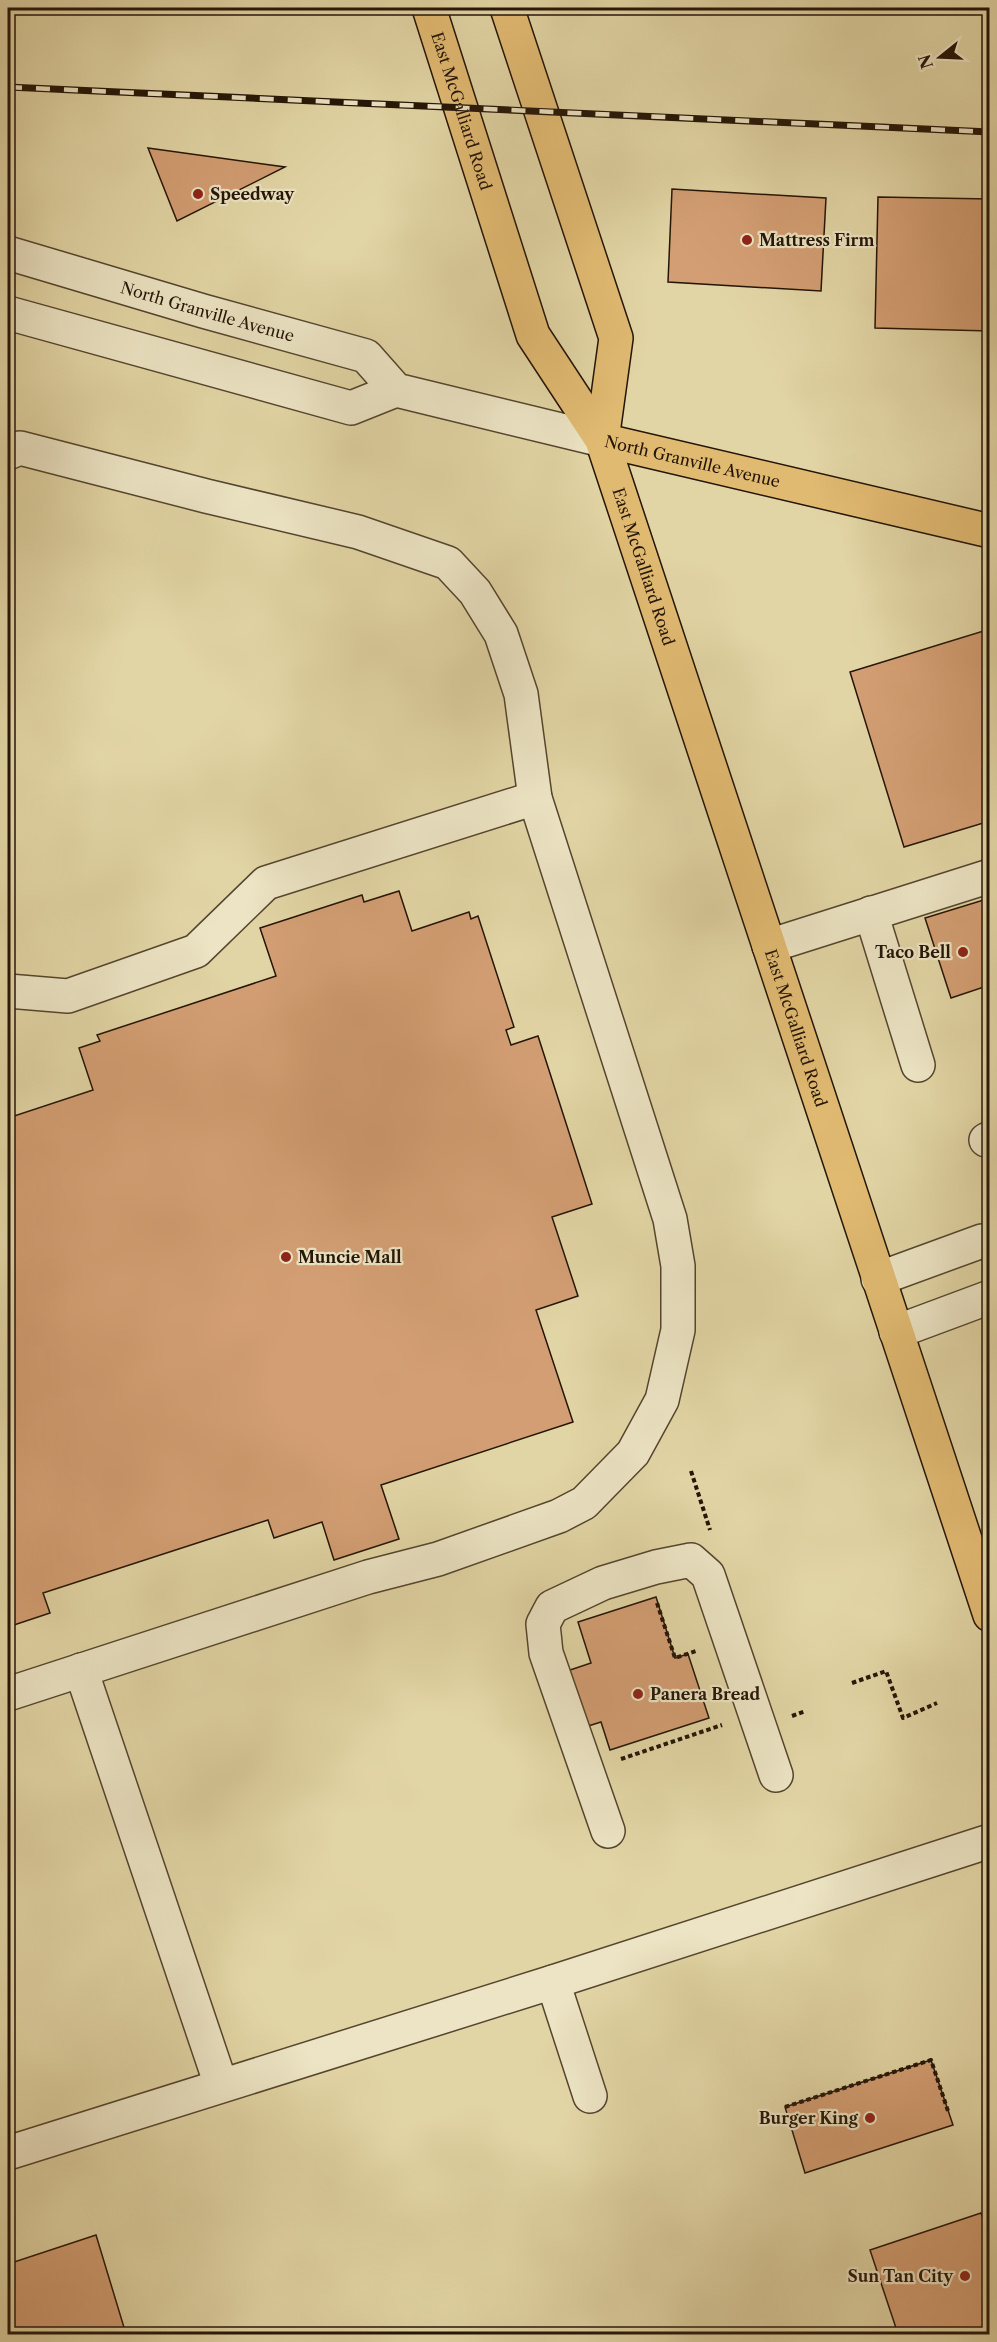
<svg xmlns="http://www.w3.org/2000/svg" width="997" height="2342" font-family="'Libre Caslon Text',serif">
  <rect width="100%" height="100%" fill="#e2d5a5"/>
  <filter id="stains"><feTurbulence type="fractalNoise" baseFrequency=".00333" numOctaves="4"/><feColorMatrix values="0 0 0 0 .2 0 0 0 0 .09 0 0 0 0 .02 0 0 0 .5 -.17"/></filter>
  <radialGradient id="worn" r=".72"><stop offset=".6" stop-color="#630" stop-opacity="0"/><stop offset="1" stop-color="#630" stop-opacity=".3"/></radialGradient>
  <g fill="#d39e73" stroke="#241507" stroke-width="1.5">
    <polygon points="148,148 285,167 177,221"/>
    <polygon points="672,189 826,198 821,291 668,282"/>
    <polygon points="878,197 990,199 990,331 875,328"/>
    <polygon points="990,629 990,821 904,847 850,672"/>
    <polygon points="399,891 412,931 469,912 471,919 478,916 514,1027 506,1030 511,1045 538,1036 592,1204 552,1217 578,1296 536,1310 573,1422 381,1485 399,1539 334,1560 322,1522 274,1538 268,1520 43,1593 50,1613 8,1627 8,1118 93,1090 79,1048 100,1041 97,1035 276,976 260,928 362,895 364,902"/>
    <polygon points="990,898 990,985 951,998 925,918"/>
    <polygon points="656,1597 675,1658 688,1654 709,1718 610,1750 601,1722 585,1727 567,1671 591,1663 578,1622"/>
    <polygon points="931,2060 953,2125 805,2173 785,2107"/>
    <polygon points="981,2213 990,2239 990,2334 898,2334 870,2250"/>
    <polygon points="96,2235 126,2334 8,2334 8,2264"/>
  </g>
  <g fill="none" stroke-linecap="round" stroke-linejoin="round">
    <defs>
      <g id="minor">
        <path id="s1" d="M8 253 203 311 366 356 396 390 602 440"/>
        <polyline points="8,313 351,408 396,390"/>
        <polyline points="8,453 20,448 206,496 358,532 448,563 475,592 501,634 521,694 535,798 670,1219 678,1266 678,1330 662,1400 633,1453 584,1503 559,1516 438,1559 368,1577 8,1694"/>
        <polyline points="871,913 918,1065"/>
        <polyline points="769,946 990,876"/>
        <polyline points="8,991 68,996 196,951 266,883 535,798"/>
        <polyline points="986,1140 990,1138"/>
        <polyline points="878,1279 982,1241 990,1244"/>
        <polyline points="896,1332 990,1297"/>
        <polyline points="81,1670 221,2085"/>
        <polyline points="608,1831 546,1653 543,1624 552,1607 603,1583 656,1567 691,1560 708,1575 776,1775"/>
        <polyline points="553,1982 590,2096"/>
        <polyline points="8,2153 553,1982 990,1841"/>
      </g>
      <g id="major">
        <path id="s2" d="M429 8 533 335 602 440 990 1615"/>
        <polyline points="507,8 616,338 602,440"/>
        <path id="s3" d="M602 440 990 531"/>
      </g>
    </defs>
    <use href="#minor" stroke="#54452e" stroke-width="36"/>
    <use href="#major" stroke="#241507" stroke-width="36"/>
    <g stroke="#241507" stroke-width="4" stroke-dasharray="4.5 3" stroke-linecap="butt">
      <polyline points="691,1471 710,1530"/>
      <polyline points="657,1603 675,1658 696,1651"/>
      <polyline points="852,1683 886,1671 903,1718 937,1703"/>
      <polyline points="792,1716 806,1711"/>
      <polyline points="621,1759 722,1725"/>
      <polyline points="785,2107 931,2060 948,2111"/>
    </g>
    <use href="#minor" stroke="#ece4c4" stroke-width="33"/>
    <use href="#major" stroke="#e1ba72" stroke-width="33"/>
    <defs>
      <polyline id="rail" points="8,87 990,132"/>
    </defs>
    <use href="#rail" stroke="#241507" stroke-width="7"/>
    <use href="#rail" stroke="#ece4c4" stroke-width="4.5" stroke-dasharray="14" stroke-linecap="butt"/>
  </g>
  <g fill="#8f2418" stroke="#ece4c4" stroke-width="2">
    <circle cx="198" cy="194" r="6"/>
    <circle cx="747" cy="240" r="6"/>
    <circle cx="963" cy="952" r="6"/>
    <circle cx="286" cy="1257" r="6"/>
    <circle cx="638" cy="1694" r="6"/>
    <circle cx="870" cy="2118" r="6"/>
    <circle cx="965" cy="2276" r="6"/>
  </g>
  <g text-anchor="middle" stroke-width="4.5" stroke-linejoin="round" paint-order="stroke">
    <g font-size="16" fill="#241507" stroke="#ece4c4">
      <text dy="6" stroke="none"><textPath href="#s2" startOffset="108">East McGalliard Road</textPath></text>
      <text dy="6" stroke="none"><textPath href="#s1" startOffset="208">North Granville Avenue</textPath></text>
      <text dy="6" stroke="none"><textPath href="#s3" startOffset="93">North Granville Avenue</textPath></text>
      <text dy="6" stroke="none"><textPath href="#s2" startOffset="602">East McGalliard Road</textPath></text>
      <text dy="6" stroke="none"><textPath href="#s2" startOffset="1088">East McGalliard Road</textPath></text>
    </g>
    <g font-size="16" font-weight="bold" fill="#241507" stroke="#ece4c4" text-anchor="start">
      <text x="210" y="200">Speedway</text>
      <text x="759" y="246">Mattress Firm</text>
      <text x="951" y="958" text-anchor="end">Taco Bell</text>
      <text x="298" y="1263">Muncie Mall</text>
      <text x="650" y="1700">Panera Bread</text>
      <text x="858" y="2124" text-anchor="end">Burger King</text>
      <text x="953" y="2282" text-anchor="end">Sun Tan City</text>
    </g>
  </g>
  <rect width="997" height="2342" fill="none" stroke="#e2d5a5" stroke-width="30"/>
  <rect x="9" y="9" width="979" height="2324" fill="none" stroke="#241507" stroke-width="3"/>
  <rect x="15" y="15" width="967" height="2312" fill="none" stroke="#241507" stroke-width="1.5"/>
  <g transform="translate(940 57) rotate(252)" stroke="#ece4c4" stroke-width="4.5" paint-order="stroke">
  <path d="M0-4.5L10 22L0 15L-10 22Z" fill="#241507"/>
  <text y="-9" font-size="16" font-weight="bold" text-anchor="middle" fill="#241507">N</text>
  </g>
  <rect width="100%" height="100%" filter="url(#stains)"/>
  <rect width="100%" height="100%" fill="url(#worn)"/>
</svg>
